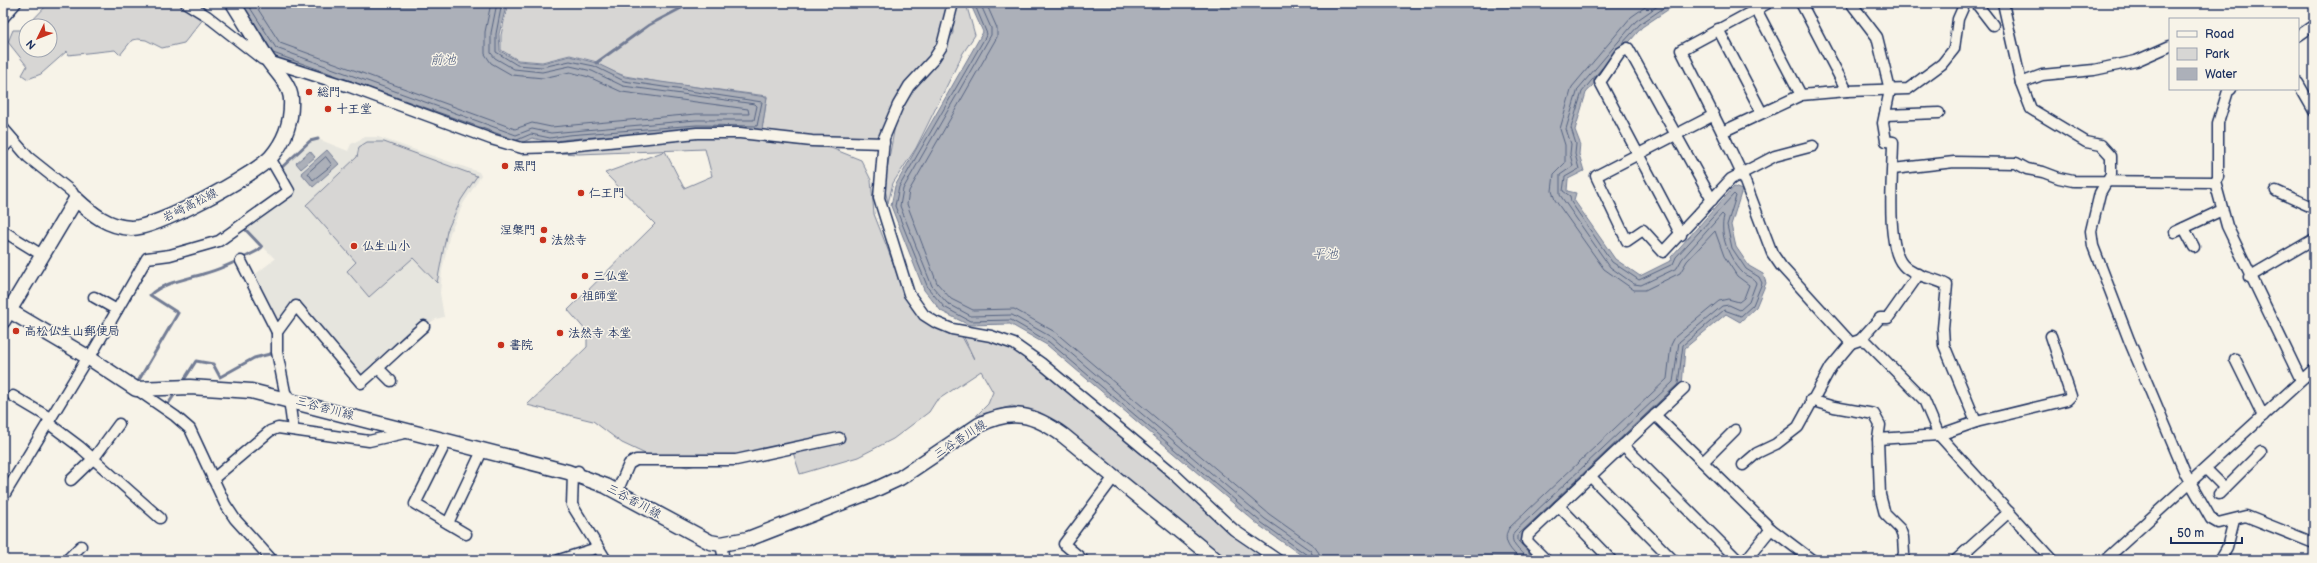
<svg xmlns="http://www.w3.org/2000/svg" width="2317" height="563" font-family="'Balsamiq Sans','Klee One',sans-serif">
  <rect width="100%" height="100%" fill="#f7f3e8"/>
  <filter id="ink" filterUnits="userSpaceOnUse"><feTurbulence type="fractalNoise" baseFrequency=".025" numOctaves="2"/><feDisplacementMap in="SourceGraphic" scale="8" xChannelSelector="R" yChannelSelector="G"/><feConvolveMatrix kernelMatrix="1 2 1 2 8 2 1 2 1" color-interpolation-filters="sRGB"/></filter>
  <g filter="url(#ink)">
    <polygon fill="#e6e5de" points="365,137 378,137 479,172 481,176 463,204 450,233 442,271 440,293 444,317 436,319 426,325 360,378 299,306 292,302 280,320 274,318 253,276 275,259 245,228 294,193 281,169 310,141 318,139 348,151 351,144"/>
    <g fill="#d7d6d4" stroke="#798299" fill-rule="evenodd">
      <polygon points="49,3 180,3 204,18 184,43 162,48 146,40 138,39 132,40 120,55 115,50 68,55 67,51 41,74 28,79 22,75 27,66 8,42 13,30 23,30 26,27 26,50 50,50 50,26 27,26"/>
      <path d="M508 3H950L939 43 893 105 875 149 841 141 766 131 764 142 831 148 861 160 871 180 874 214 897 273 914 307 960 333 974 359 962 333 1013 346 1275 560H1228L1072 435 1039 412 1012 406 976 416 988 404 993 392 981 371 936 401 929 412 893 439 858 457 800 474 791 446 687 467 656 459 622 443 593 421 527 405 587 347V332L568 310 655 224 605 173 665 151 684 188 712 176 705 149 579 154 522 151 516 111 568 126 600 65 597 62 570 55 542 62 518 60 501 50V35ZM617 73 625 76 664 83 767 96 763 124 608 92Z"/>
      <polygon points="958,3 964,3 967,7 975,35 963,53 916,148 893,183 888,203 884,185 897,115 907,93 942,52 953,33 952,13"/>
      <polygon points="367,142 384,142 477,176 461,200 447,231 437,283 413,258 369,297 347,271 356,262 306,205 357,157 359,147"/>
    </g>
    <g fill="#acb0b9" stroke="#727c95">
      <polygon points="237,3 507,3 499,34 500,51 518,61 542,63 570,56 596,63 625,77 767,97 762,130 697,129 569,139 550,142 532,138 517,145 269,56"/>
      <polygon points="970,3 1678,3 1642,27 1586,93 1575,130 1580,143 1579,154 1584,171 1568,179 1567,191 1576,193 1574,200 1615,259 1640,276 1672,260 1671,257 1734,187 1742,190 1731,225 1736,247 1749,266 1763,274 1766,283 1756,307 1740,322 1726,314 1685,348 1682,386 1521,538 1541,560 1308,560 1260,526 1047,345 1010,324 969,325 941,311 924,290 891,206 895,186 983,32"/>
      <polygon points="327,150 339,164 313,187 301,173"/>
      <polygon points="310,151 315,157 301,169 296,163"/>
    </g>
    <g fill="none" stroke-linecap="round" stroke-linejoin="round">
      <g stroke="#556382" stroke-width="1">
        <polyline points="247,3 276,48 516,135 532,129 551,133 696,120 754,120 757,106 755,104 623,86 592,71 570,66 542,72 514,69 495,58 491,53 491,33 497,3"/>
        <polyline points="254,3 280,43 515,129 532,123 551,127 696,114 749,114 748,109 622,92 589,77 570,72 543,78 512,75 491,63 485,54 485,32 491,3"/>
        <polyline points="502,3 496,34 496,52 517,65 542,67 570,61 594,66 624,81 762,102 757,126 697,125 568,135 550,138 531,134 517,140"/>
        <polyline points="974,3 987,34 899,187 895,206 928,288 944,307 970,321 1011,320 1049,342 1262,523 1307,555 1309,560"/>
        <polyline points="980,3 991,28 991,35 903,189 900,206 932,286 947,303 971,316 1012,315 1053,338 1265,519 1311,551 1314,560"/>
        <polyline points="986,3 997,28 997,37 909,191 907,204 937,283 951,299 973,310 1014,309 1055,332 1269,514 1314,546 1319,553 1320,560"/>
        <polyline points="1621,45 1640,24 1671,3"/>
        <polyline points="273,53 507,137"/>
        <polygon points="326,157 332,165 313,180 308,173"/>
        <path d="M1521 560C1512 551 1501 542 1509 528L1667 379 1671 345 1675 337 1719 301 1728 299 1739 302 1744 298 1749 285 1737 276 1724 256 1715 231 1687 261 1680 273 1645 290H1634L1604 269 1555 200 1552 191 1554 174 1565 163V145L1560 129 1572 87 1631 17 1651 3"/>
        <path d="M1529 560C1522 552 1508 544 1514 532L1673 382 1679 342 1722 306 1729 305 1740 310 1749 302 1756 283C1754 277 1746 277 1742 272 1729 258 1719 235 1724 216L1722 214 1682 259 1677 268 1641 285 1634 284 1610 267 1560 195V175L1573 166 1570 154 1571 144 1566 129 1578 89 1636 21 1662 3"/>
        <polyline points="1536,560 1518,541 1518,535 1678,384 1683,345 1724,310 1741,316 1753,305 1762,283 1759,277 1746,269 1732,248 1727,225 1736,196 1734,194 1676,257 1673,264 1639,280 1612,262 1571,202 1570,196 1563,191 1565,177 1579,169 1575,154 1576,144 1571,128 1582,92 1602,68"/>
      </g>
      <g stroke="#727c95" stroke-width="3">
        <polyline points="596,63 649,25 691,3"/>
        <polyline points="281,171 280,169 310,141 318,139"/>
        <polyline points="182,383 196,361 213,364 220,377 254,358 274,353"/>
        <path d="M136 385 178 313 150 295C162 283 187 279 203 274 222 269 240 260 257 251L262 247 244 228"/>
        <polyline points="166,407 177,391"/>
      </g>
      <defs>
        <g id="minor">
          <polyline points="186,3 207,16 262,59 350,87 491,139 522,148 559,147 697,133 740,133 812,141 884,143"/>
          <polyline points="953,3 942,46 933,60 909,86 898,105 884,138 879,198 909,294 924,315 935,322 952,329 991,336 1014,344 1041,363 1173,473 1234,530 1278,560"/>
          <polyline points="1768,3 1681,50 1722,132 1742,174 1772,253 1781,266 1851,343 1860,340 1867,342 1924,400 1939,435 2052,560"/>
          <polyline points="1801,3 1847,91"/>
          <path d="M1851 3 1877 37 1890 90 1883 123 1886 141 1893 142C1893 169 1885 246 1903 265 1913 277 1934 277 1947 285L1943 328 1944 345 1976 422"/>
          <polyline points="1976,3 1993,25"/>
          <polyline points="2003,3 2021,83 2031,109 2086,142 2101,145 2111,156 2111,174 2100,193 2091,231 2093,246 2129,340 2185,473 2211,519 2218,523 2246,516 2314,543"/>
          <polyline points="1756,9 1801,95"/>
          <polyline points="3,18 16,3"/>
          <polyline points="1718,29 1762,113"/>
          <polyline points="2298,36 2314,25"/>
          <polyline points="2021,83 2042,75 2094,70 2136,61 2170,46"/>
          <polyline points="2298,83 2314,111"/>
          <polyline points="2231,89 2228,91 2218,123 2218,177 2215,182 2227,226 2301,380"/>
          <polyline points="1714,115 1596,176 1627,241 1643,230 1663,252 1731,179 1775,156 1813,146"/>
          <polyline points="1885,115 1939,113"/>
          <polyline points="3,128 28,157 72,192 76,199"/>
          <polyline points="1722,132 1801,95 1847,91 1908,89 1942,64 1954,49 1958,19 1965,3"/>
          <polyline points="3,148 12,139"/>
          <polyline points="1893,169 1954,162 2016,163 2027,169 2043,172 2059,178 2073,181 2215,182"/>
          <polyline points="2276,191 2314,208"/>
          <polyline points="2184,228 2194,247"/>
          <polyline points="3,231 42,255"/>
          <polyline points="2175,232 2222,210"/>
          <polyline points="1681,235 1600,82 1620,53 1628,48 1712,200"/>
          <polyline points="241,261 277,332"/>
          <polyline points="2249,277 2314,239"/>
          <polyline points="94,297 117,310"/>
          <polyline points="1860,340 1880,318 1888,318 1919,274"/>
          <polyline points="2235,359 2263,416"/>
          <polyline points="378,368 391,381"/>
          <polyline points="136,389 175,416 190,429 225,504 235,519 272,560"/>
          <polyline points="13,396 50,418"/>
          <polyline points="1811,400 1834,407 1874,414 1880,425 1878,439 1880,495 1885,514 1900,529 1903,537 1904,553 1902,560"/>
          <polyline points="1655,415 1771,529 1812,560"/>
          <polyline points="48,423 80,447 160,518"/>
          <path d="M293 429 289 399 285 392 277 352V332L296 306 361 383C383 364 402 345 424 326"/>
          <polyline points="1878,439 1939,435 1976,422 2067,400 2071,396 2051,336"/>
          <polyline points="447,440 415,504 466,534"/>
          <polyline points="1623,445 1738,560"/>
          <polyline points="1703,462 1735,430"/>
          <polyline points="1743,465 1757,453 1776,444 1798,427 1831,367 1851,343"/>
          <polyline points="2206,469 2225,488"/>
          <polyline points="578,471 573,474 572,505 606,560"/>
          <polyline points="1590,476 1673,560"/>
          <polyline points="213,479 270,431 278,428 369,441 409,432"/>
          <polyline points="71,480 94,458 119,424"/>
          <polyline points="617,492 629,464 636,460 736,460 839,438"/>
          <polyline points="2219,494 2261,452"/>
          <polyline points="3,497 86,360 90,357 147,258 170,255 219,241 289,191 270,158"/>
          <polyline points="1559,506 1611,560"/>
          <polyline points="448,523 483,449"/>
          <polyline points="721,544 724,560"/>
          <polyline points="1965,552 1972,560"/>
          <polyline points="67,560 81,546"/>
          <polyline points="559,560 597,548"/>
          <polyline points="1083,560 1064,544 1114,477"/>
          <polyline points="1546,560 1527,541 1528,535 1684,388"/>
          <polyline points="1746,560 1771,529"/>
          <polyline points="1956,560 2009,512"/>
          <polyline points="2105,560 2314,369"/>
          <polyline points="2220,560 2227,548 2234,520"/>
        </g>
        <g id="secondary">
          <path d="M3 307 86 356 136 389 190 387 251 391 568 472 606 486 710 542 721 544 748 539 872 491 900 478 979 425C1012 408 1034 414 1064 436L1216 560"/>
          <path d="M3 321 76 199C92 214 108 227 131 228 156 229 253 176 271 157 285 141 292 120 291 99 290 84 276 72 268 60 256 41 245 22 233 3"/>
        </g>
      </defs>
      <use href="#minor" stroke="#1b2f5e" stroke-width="13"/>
      <use href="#secondary" stroke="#1b2f5e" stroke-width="17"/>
      <use href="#minor" stroke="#f7f3e8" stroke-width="10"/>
      <use href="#secondary" stroke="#f7f3e8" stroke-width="14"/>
    </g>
  </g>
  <g fill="#c8321e" stroke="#f7f3e8" stroke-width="1.5">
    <circle cx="309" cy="92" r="4"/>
    <circle cx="328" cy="109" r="4"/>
    <circle cx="505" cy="166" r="4"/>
    <circle cx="581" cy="193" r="4"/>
    <circle cx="544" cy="230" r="4"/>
    <circle cx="543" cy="240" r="4"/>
    <circle cx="354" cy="246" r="4"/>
    <circle cx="585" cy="276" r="4"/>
    <circle cx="574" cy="296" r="4"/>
    <circle cx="16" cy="331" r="4"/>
    <circle cx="560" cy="333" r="4"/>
    <circle cx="501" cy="345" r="4"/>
  </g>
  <g text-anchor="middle" stroke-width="3" stroke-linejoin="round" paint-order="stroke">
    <g font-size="12" font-weight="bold" fill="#1b2f5e" stroke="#f7f3e8" text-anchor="start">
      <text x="317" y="96">総門</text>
      <text x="336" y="113">十王堂</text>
      <text x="513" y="170">黒門</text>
      <text x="589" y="197">仁王門</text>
      <text x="536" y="234" text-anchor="end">涅槃門</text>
      <text x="551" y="244">法然寺</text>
      <text x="362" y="250">仏生山小</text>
      <text x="593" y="280">三仏堂</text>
      <text x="582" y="300">祖師堂</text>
      <text x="24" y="335">高松仏生山郵便局</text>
      <text x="568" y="337">法然寺 本堂</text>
      <text x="509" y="349">書院</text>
    </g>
    <g font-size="12" fill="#1b2f5e" stroke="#f7f3e8">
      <text transform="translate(190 205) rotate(-27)" y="4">岩崎高松線</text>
      <text transform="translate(325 408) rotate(15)" y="4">三谷香川線</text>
      <text transform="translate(960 439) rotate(-33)" y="4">三谷香川線</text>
      <text transform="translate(634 501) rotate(28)" y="4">三谷香川線</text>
    </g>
    <g font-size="13" font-style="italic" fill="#465679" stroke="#f7f3e8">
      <text x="443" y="64">前池</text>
      <text x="1325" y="258">平池</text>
    </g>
  </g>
  <rect width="2317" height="563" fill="none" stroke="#f7f3e8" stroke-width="16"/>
  <rect x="8" y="8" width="2301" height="547" fill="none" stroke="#1b2f5e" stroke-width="1.5" filter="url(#ink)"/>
  <rect x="2169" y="18" width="130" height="72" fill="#f7f3e8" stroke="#9fa5b1"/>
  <rect x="2177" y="31" width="20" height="6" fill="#f7f3e8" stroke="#9fa5b1"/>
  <text x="2205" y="38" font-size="12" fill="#1b2f5e">Road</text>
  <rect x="2177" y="48" width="20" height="12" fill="#d7d6d4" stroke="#9fa5b1"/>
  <text x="2205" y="58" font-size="12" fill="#1b2f5e">Park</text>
  <rect x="2177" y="68" width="20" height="12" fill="#acb0b9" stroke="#9fa5b1"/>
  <text x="2205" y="78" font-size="12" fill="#1b2f5e">Water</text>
  <g transform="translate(38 38) rotate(227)"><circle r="19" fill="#f7f3e8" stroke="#9fa5b1"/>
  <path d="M0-3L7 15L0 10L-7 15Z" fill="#c8321e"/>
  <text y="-6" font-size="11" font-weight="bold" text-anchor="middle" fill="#1b2f5e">N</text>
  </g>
  <path d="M2171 537v6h71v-6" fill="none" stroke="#1b2f5e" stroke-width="2"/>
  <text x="2177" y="537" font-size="12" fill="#1b2f5e" stroke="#f7f3e8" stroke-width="3" paint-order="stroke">50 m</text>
</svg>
